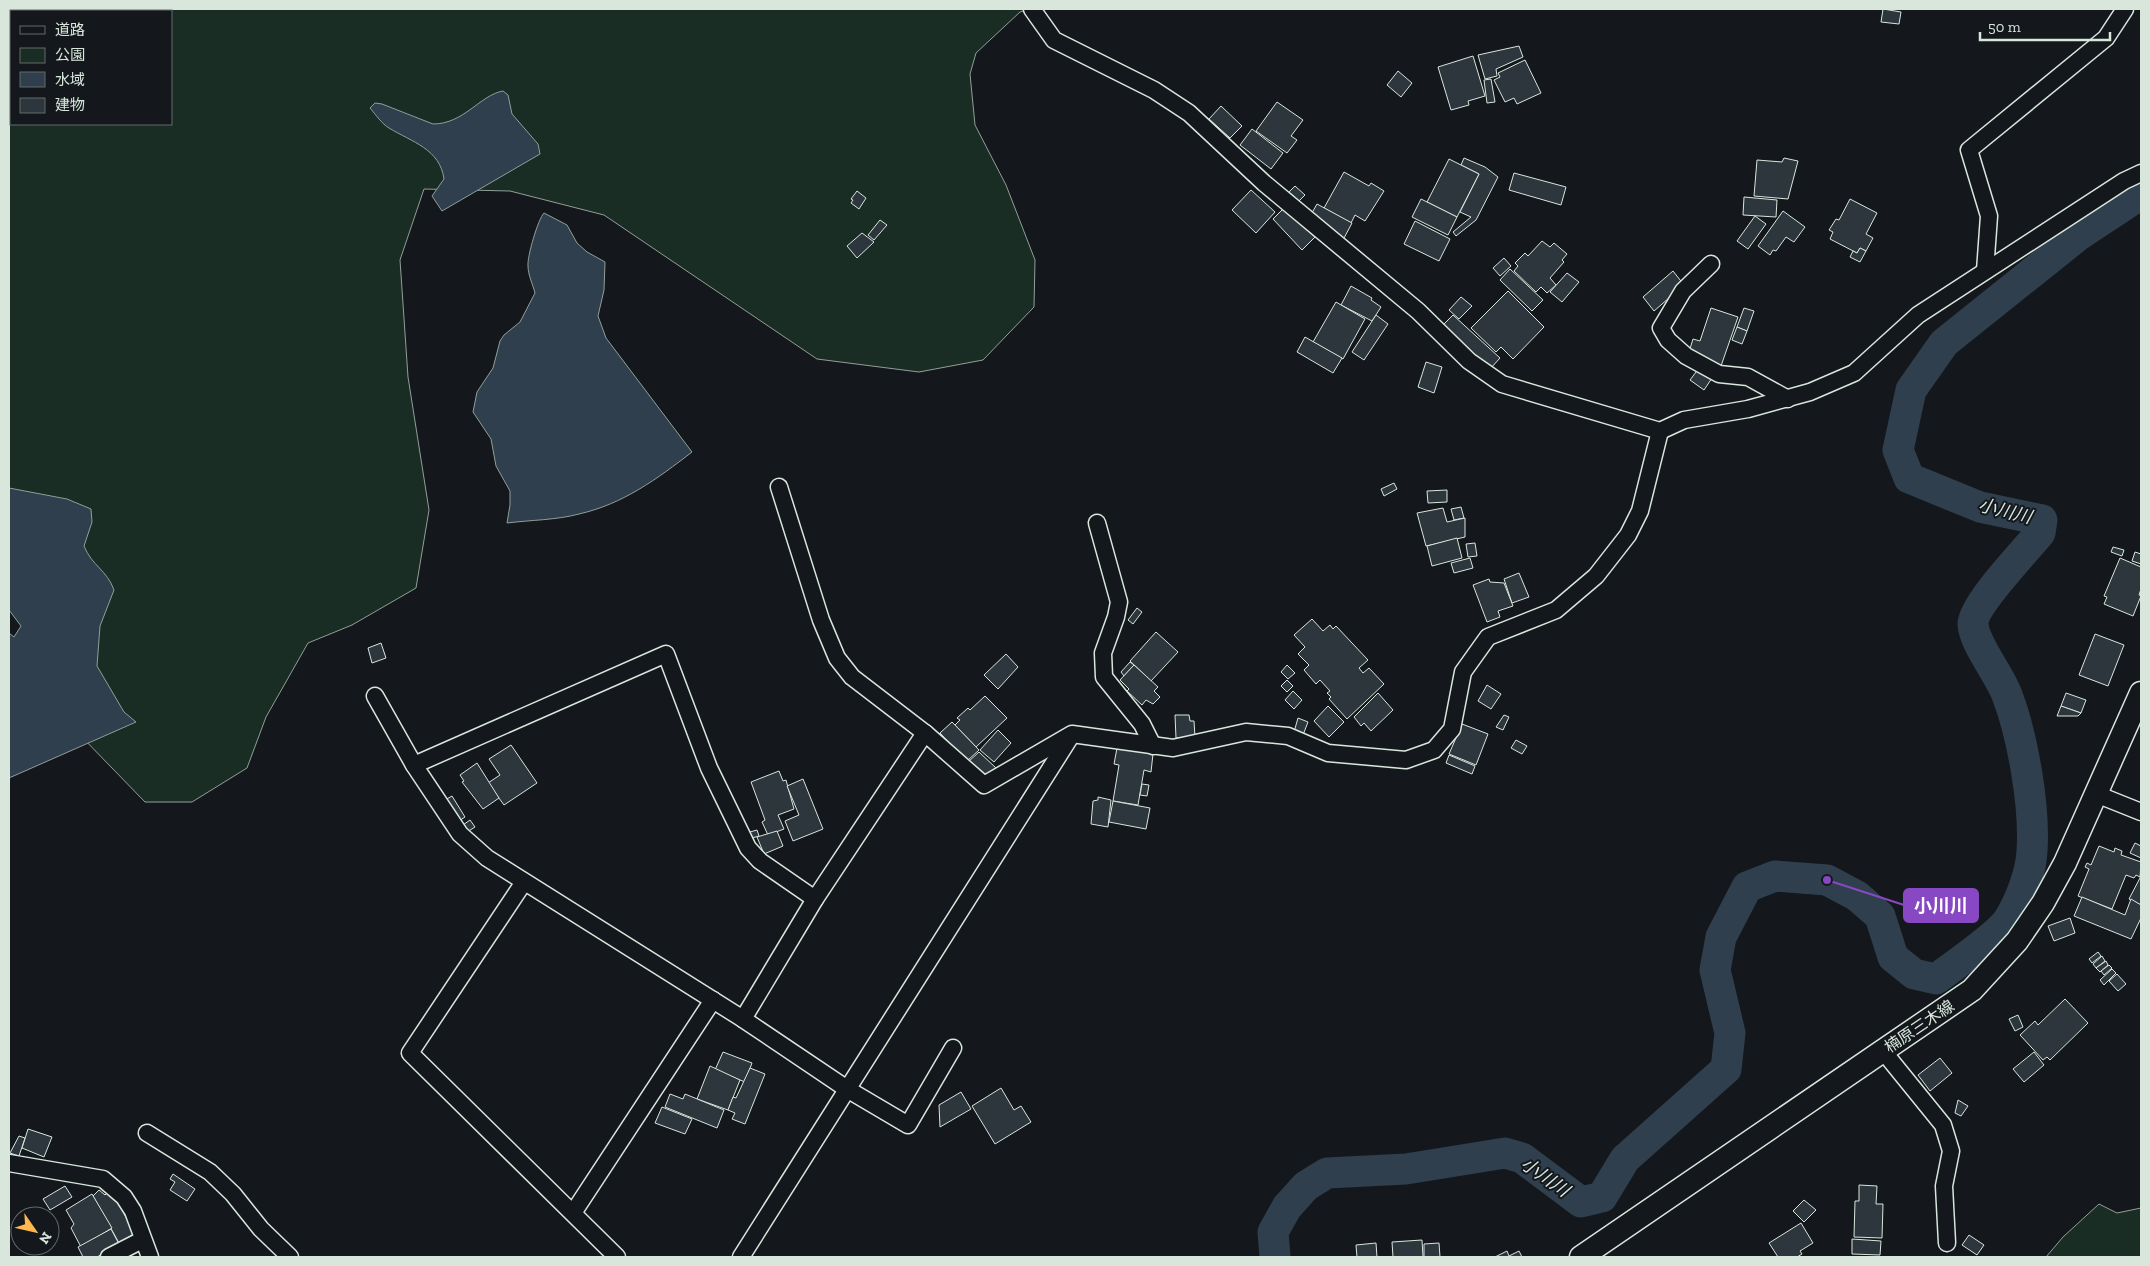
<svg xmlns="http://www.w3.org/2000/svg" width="2150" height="1266" font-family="'Zilla Slab','Noto Sans JP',serif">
  <rect width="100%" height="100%" fill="#14181c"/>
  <g fill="#1a2d24" stroke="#939e99" fill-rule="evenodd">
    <path d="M9 9H1029L1020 12 976 53 970 74 975 125 1006 185 1035 260 1034 307 983 360 919 372 817 359 604 215 510 191 424 189 400 260 408 377 429 510 416 588 352 625 308 643 266 717 247 768 192 802H145L79 734 9 565ZM11 11H171V124H11Z"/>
    <polygon points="2099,1204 2117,1213 2141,1208 2141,1257 2046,1257 2063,1237"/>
  </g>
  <g fill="#2f3f4d" stroke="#939e99">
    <path d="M503 91 508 95 512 114 538 144 540 154 442 211 432 196 444 179C440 149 412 142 389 128 382 124 376 115 370 108L375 103 382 104 433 124C464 124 480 95 503 91Z"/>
    <path d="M544 213 567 225 577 243 587 252 605 262 604 290 598 316 606 338 692 452C657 479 623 504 579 514 557 520 531 520 507 523L510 505V491L496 466 491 439 473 412 477 392 493 368 500 341 504 335 520 322 535 293C533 285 528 275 528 266 527 257 538 219 544 213Z"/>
    <path d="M9 488 67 499 91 509 92 522 84 546C92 566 107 570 114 590L100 626 97 666 124 712 136 722 9 778V633L14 637 21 626 9 610Z"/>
  </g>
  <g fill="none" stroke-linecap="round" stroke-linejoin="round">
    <path stroke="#2f3f4d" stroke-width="31" d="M1275 1257 1273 1232 1287 1207 1306 1186 1327 1173 1406 1169 1505 1153 1522 1158 1581 1202 1602 1197 1625 1159 1726 1069 1730 1033 1715 970 1721 937 1747 887 1775 876 1827 880 1857 896 1880 916 1893 957 1914 974 1936 979C1952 967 2000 934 2009 919 2020 901 2031 873 2032 851 2035 807 2023 737 2007 695 2000 675 1974 644 1973 624 1973 605 2026 550 2040 533L2042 520 1980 507 1909 478 1898 450 1911 390 1944 343 2079 235 2141 194"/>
  </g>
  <g fill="#2c363c" stroke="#d8e6dc">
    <polygon points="1883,9 1901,12 1899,24 1881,22"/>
    <polygon points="1519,46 1523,57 1496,69 1497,76 1485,79 1478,55"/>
    <polygon points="1473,56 1485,96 1468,101 1469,105 1451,110 1438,67"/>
    <polygon points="1525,60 1541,93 1517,104 1514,98 1505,102 1494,80 1500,77 1498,73"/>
    <polygon points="1398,71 1412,83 1401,97 1387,85"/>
    <polygon points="1491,79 1495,102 1487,103 1484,80"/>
    <polygon points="1277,102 1303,120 1291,136 1297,140 1287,153 1256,131"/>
    <polygon points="1221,106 1242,126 1230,138 1209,119"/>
    <polygon points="1252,129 1283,153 1271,169 1240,145"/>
    <polygon points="1464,158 1485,167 1498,177 1476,220 1456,236 1453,232 1471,217 1460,212 1479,174 1461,165"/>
    <polygon points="1784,158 1798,161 1788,199 1754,196 1757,160 1782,162"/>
    <polygon points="1449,159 1479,174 1457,217 1427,202"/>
    <polygon points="1344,172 1369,186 1371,183 1384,191 1365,221 1355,215 1351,223 1324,208"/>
    <polygon points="1514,173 1566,187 1561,205 1509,190"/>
    <polygon points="1295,186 1305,195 1299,201 1289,192"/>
    <polygon points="1251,190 1275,212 1256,233 1232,210"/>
    <polygon points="857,191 866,198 859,209 851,203 853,200 851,199"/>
    <polygon points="1744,197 1777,200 1776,217 1743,215"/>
    <polygon points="1421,199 1457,217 1448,235 1412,217"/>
    <polygon points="1850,199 1877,213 1866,234 1873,238 1866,251 1860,248 1857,253 1830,239 1833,232 1829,230 1836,219 1839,220"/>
    <polygon points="1317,204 1352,223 1343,240 1309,218"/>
    <polygon points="1283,209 1315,237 1302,250 1273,219"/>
    <polygon points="1783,211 1805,227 1794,242 1786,237 1776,251 1773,250 1770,255 1758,246"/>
    <polygon points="1755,216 1766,224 1748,249 1737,241"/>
    <polygon points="880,220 887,225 874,240 868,235"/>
    <polygon points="1415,221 1450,239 1439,261 1404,244"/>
    <polygon points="862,233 874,242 857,258 847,246"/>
    <polygon points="1542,241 1550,247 1554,243 1567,254 1562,260 1564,262 1550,278 1556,285 1547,293 1541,287 1536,292 1514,271 1518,266 1515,263 1525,253 1528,256"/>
    <polygon points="1860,248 1866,251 1860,262 1850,257 1853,251 1857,253"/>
    <polygon points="1504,258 1511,266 1500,276 1493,268"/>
    <polygon points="1510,269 1543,300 1532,311 1500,280"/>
    <polygon points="1673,271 1684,285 1654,311 1643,297"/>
    <polygon points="1567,273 1579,282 1562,302 1550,292"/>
    <polygon points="1351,286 1372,298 1371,300 1381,307 1372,321 1341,305"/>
    <polygon points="1508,291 1544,327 1513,359 1501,347 1496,352 1471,328"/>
    <polygon points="1461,297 1472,306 1459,319 1449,310"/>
    <polygon points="1336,302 1365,319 1343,359 1313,342"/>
    <polygon points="1711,308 1738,317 1721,366 1688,355 1693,339 1700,341"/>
    <polygon points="1744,308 1754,311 1747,331 1737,327"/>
    <polygon points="1376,315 1388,324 1364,360 1352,352"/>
    <polygon points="1453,315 1500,358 1490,369 1443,325"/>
    <polygon points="1737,327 1747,331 1742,344 1732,340"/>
    <polygon points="1305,337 1342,358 1333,373 1297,352"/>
    <polygon points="1426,362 1442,367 1434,393 1418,387"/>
    <polygon points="1699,368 1712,378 1704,390 1690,380"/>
    <polygon points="1394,483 1397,489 1384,496 1381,489"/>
    <polygon points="1447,490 1447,502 1428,503 1427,491"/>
    <polygon points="1461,507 1464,518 1454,520 1451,509"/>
    <polygon points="1443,508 1447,522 1465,518 1465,537 1426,546 1417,513"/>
    <polygon points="1457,538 1462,558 1432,566 1427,546"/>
    <polygon points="1475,543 1477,556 1468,557 1466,544"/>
    <polygon points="2113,547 2124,550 2122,556 2111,552"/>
    <polygon points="2135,552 2141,554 2141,564 2132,561"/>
    <polygon points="1470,558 1473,568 1454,573 1451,563"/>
    <polygon points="2120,558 2141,567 2141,589 2139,595 2141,596 2133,616 2104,604 2107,597 2104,596"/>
    <polygon points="1519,573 1529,597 1512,603 1504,579"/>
    <polygon points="1489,579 1490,582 1504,583 1513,606 1498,611 1500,617 1487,622 1473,585"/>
    <polygon points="1137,608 1142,612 1133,624 1128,620"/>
    <polygon points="1312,619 1323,631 1330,625 1333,629 1336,626 1368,660 1359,668 1363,673 1369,668 1384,684 1347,719 1329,699 1331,697 1327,693 1330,691 1320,680 1316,684 1304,670 1309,665 1298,654 1305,647 1294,635"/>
    <polygon points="1156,632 1178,652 1151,681 1130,661"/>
    <polygon points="2095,634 2124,645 2108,686 2079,675"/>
    <polygon points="381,643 386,658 372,663 368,648"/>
    <polygon points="1006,654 1018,667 998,689 984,675"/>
    <polygon points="1130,662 1134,665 1124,676 1121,672"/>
    <polygon points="1134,665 1158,687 1154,691 1160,697 1153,704 1146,700 1142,705 1127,691 1129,689 1120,680"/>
    <polygon points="1287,665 1295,673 1288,679 1281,672"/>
    <polygon points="1287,680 1293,686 1287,692 1281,686"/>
    <polygon points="1487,685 1501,694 1491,709 1478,701"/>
    <polygon points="1293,691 1302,700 1294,709 1285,700"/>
    <polygon points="1378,693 1393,710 1371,731 1364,723 1361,726 1354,717"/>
    <polygon points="2066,693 2086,700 2081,713 2061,706"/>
    <polygon points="985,696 1007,718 976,747 955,725 960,720 957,718 968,708 970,710"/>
    <polygon points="1328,706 1344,722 1329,737 1314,721"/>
    <polygon points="2061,706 2081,713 2078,716 2057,716"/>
    <polygon points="1175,715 1189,715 1190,721 1194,721 1195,737 1176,738"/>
    <polygon points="1504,715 1509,717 1503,730 1496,727"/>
    <polygon points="1298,718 1308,722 1303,735 1294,732"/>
    <polygon points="952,722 979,750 967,761 940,733"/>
    <polygon points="1462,724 1488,734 1476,765 1449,754"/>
    <polygon points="998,730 1011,743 994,762 980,750"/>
    <polygon points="1516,740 1527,746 1522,754 1511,748"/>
    <polygon points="511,745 537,783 504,805 488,783 500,775 489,759"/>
    <polygon points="1117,748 1153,754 1151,772 1144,770 1138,805 1113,801 1119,765 1114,764"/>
    <polygon points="979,752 996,768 984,776 968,762"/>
    <polygon points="1449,755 1475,766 1472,774 1446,763"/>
    <polygon points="477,763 499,798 483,809 462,782 464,781 460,775"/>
    <polygon points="779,771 783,781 786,780 794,809 778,815 784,829 768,835 762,822 765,820 751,782"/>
    <polygon points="803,779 823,829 793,841 785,821 799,815 787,786"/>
    <polygon points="1142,784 1149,785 1147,796 1140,795"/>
    <polygon points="452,796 465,817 459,821 445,800"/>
    <polygon points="1098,797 1111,800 1108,827 1091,824 1093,801 1098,800"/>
    <polygon points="1113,801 1150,808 1146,829 1109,822"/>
    <polygon points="470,820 475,827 467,832 463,825"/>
    <polygon points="757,830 759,836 752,838 750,832"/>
    <polygon points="777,831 783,846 764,854 757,837"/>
    <polygon points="2135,843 2141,846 2141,858 2130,853"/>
    <polygon points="2099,846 2114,852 2115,848 2122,851 2121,855 2141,862 2140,877 2136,875 2134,878 2126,875 2112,909 2078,896 2089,869 2085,867 2087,863 2091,865"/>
    <polygon points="2141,876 2141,905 2129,899"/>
    <polygon points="2082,897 2125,915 2131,899 2141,905 2141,918 2131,939 2074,916"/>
    <polygon points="2070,918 2075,933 2054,941 2048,926"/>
    <polygon points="2098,952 2101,956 2092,963 2089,959"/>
    <polygon points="2102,956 2105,961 2096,968 2093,964"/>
    <polygon points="2106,961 2108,965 2100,972 2096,968"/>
    <polygon points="2109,965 2112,968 2104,975 2101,971"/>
    <polygon points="2112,969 2116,973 2104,985 2100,980"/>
    <polygon points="2117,974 2126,984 2118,991 2109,981"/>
    <polygon points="2065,999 2088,1023 2050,1060 2047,1057 2043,1060 2020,1035 2035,1021 2038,1025"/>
    <polygon points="2018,1015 2023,1027 2015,1031 2009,1019"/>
    <polygon points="723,1052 752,1063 745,1082 715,1070"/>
    <polygon points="2034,1052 2044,1065 2024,1082 2013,1069"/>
    <polygon points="1940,1058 1952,1073 1930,1091 1918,1075"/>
    <polygon points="710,1066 740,1080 728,1110 697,1099"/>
    <polygon points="750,1068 765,1074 745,1124 732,1119 735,1113 728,1110 733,1097 736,1098"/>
    <polygon points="1001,1088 1014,1110 1021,1106 1031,1122 995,1144 972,1106"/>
    <polygon points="961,1092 971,1109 940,1127 939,1105"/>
    <polygon points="670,1094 683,1099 685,1094 724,1110 717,1128 665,1107"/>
    <polygon points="1958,1100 1968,1106 1961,1116 1955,1113"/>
    <polygon points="662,1107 692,1119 685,1134 655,1123"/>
    <polygon points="28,1129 52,1137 44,1157 22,1148"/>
    <polygon points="19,1136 25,1138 19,1156 10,1153"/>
    <polygon points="173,1174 195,1189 187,1201 170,1190 175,1182 170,1179"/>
    <polygon points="1859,1185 1877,1186 1876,1204 1883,1204 1882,1238 1854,1237 1855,1201 1859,1201"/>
    <polygon points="65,1186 72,1197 50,1210 43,1199"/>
    <polygon points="99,1190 105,1195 107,1193 120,1205 134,1234 119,1243 93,1196"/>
    <polygon points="92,1194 112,1228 81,1247 71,1228 74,1224 66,1210"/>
    <polygon points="1804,1200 1816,1210 1804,1222 1793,1211"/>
    <polygon points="1801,1223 1813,1243 1800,1251 1802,1254 1797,1257 1778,1257 1769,1243"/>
    <polygon points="111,1229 119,1244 118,1245 97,1257 83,1257 78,1247"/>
    <polygon points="1969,1235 1984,1245 1977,1255 1962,1245"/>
    <polygon points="1852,1239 1881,1241 1880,1255 1852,1254"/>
    <polygon points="1422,1240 1423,1257 1393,1257 1392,1242"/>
    <polygon points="1376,1243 1377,1257 1357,1257 1356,1245"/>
    <polygon points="1439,1243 1440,1257 1424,1257 1424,1244"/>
    <polygon points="1507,1251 1509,1256 1519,1251 1522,1257 1495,1257"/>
  </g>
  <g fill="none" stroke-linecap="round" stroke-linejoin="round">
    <defs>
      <g id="street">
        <polyline points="1032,9 1054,40 1154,90 1189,113 1264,183 1418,311 1469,361 1502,384 1660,431 1684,420 1748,409 1810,392 1854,373 1918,315 2124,181 2141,173"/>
        <polyline points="1711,264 1683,291 1661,328 1668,340 1686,356 1719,374 1748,377 1788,399"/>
        <polyline points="1985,271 1989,216 1969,150 2106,38 2125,9"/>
        <polyline points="779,487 821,620 837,658 852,677 925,733 984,785 1072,734 1173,748 1246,732 1288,736 1328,753 1406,760 1434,750 1452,729 1463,672 1488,637 1556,610 1596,576 1628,535 1640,511 1660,431"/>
        <polyline points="1097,523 1119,602 1116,617 1103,653 1104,677 1142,724 1153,746"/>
        <polyline points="375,696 414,765 460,834 487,858 743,1019 847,1089 908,1125 953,1048"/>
        <polyline points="414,765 666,654 709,768 748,848 760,861 815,899"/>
        <polyline points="2096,794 2141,812"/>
        <polyline points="524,882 410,1053 617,1257"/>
        <polyline points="743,1019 815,899 925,733"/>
        <polyline points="1883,1051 1943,1125 1951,1151 1944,1186 1947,1243"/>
        <polyline points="147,1133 210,1172 233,1194 261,1229 290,1257"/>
        <polyline points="9,1163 103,1179 124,1197 133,1211 150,1257"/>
        <polyline points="573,1213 713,1000"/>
        <polyline points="109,1257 142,1240"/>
        <polyline points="741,1257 1071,736"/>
      </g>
      <polyline id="secondary" points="1581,1257 1972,990 2017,941 2043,903 2065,863 2141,693"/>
    </defs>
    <use href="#street" stroke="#d8e6dc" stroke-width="19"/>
    <use href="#secondary" stroke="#d8e6dc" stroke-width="25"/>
    <use href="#street" stroke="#14181c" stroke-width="16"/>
    <use href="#secondary" stroke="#14181c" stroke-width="22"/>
  </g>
  <g text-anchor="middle" stroke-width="4" stroke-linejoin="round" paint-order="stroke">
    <g font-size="16" fill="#d8e6dc" stroke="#14181c">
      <text transform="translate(1919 1026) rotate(-34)" y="6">楠原三木線</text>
    </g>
    <g font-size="18" font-style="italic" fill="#d8e6dc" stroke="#14181c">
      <text transform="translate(2005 511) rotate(14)" y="6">小川川</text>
      <text transform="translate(1545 1177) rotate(35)" y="6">小川川</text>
    </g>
  </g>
  <path fill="none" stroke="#8948c3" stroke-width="2" d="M1827 880L1904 905"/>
  <circle fill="#8948c3" stroke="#14181c" stroke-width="2" cx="1827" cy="880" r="5"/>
  <rect fill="#8948c3" stroke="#8948c3" stroke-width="2" x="1904" y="889" width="74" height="33" rx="5"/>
  <g font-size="18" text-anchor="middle" font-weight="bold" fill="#fff">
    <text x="1941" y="912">小川川</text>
  </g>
  <rect width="2150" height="1266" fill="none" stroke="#d8e6dc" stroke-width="20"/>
  <rect x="10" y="10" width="162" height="115" fill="#14181c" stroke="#626a69"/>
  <rect x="20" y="26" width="25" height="8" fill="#14181c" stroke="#626a69"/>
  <text x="55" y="35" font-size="15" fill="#d8e6dc">道路</text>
  <rect x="20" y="48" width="25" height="15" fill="#1a2d24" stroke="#626a69"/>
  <text x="55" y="60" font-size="15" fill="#d8e6dc">公園</text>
  <rect x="20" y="72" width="25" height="15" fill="#2f3f4d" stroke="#626a69"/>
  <text x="55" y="85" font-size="15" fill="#d8e6dc">水域</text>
  <rect x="20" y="98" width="25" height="15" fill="#2c363c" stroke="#626a69"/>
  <text x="55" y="110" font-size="15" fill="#d8e6dc">建物</text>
  <g transform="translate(35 1231) rotate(124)"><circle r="24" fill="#14181c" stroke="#626a69"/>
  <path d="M0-4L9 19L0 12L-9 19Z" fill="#ffb74d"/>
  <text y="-8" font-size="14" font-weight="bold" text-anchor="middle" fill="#d8e6dc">N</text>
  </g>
  <path d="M1980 32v8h130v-8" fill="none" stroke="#d8e6dc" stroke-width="2.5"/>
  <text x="1988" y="32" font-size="15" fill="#d8e6dc" stroke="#14181c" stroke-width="4" paint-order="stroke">50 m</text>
</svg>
